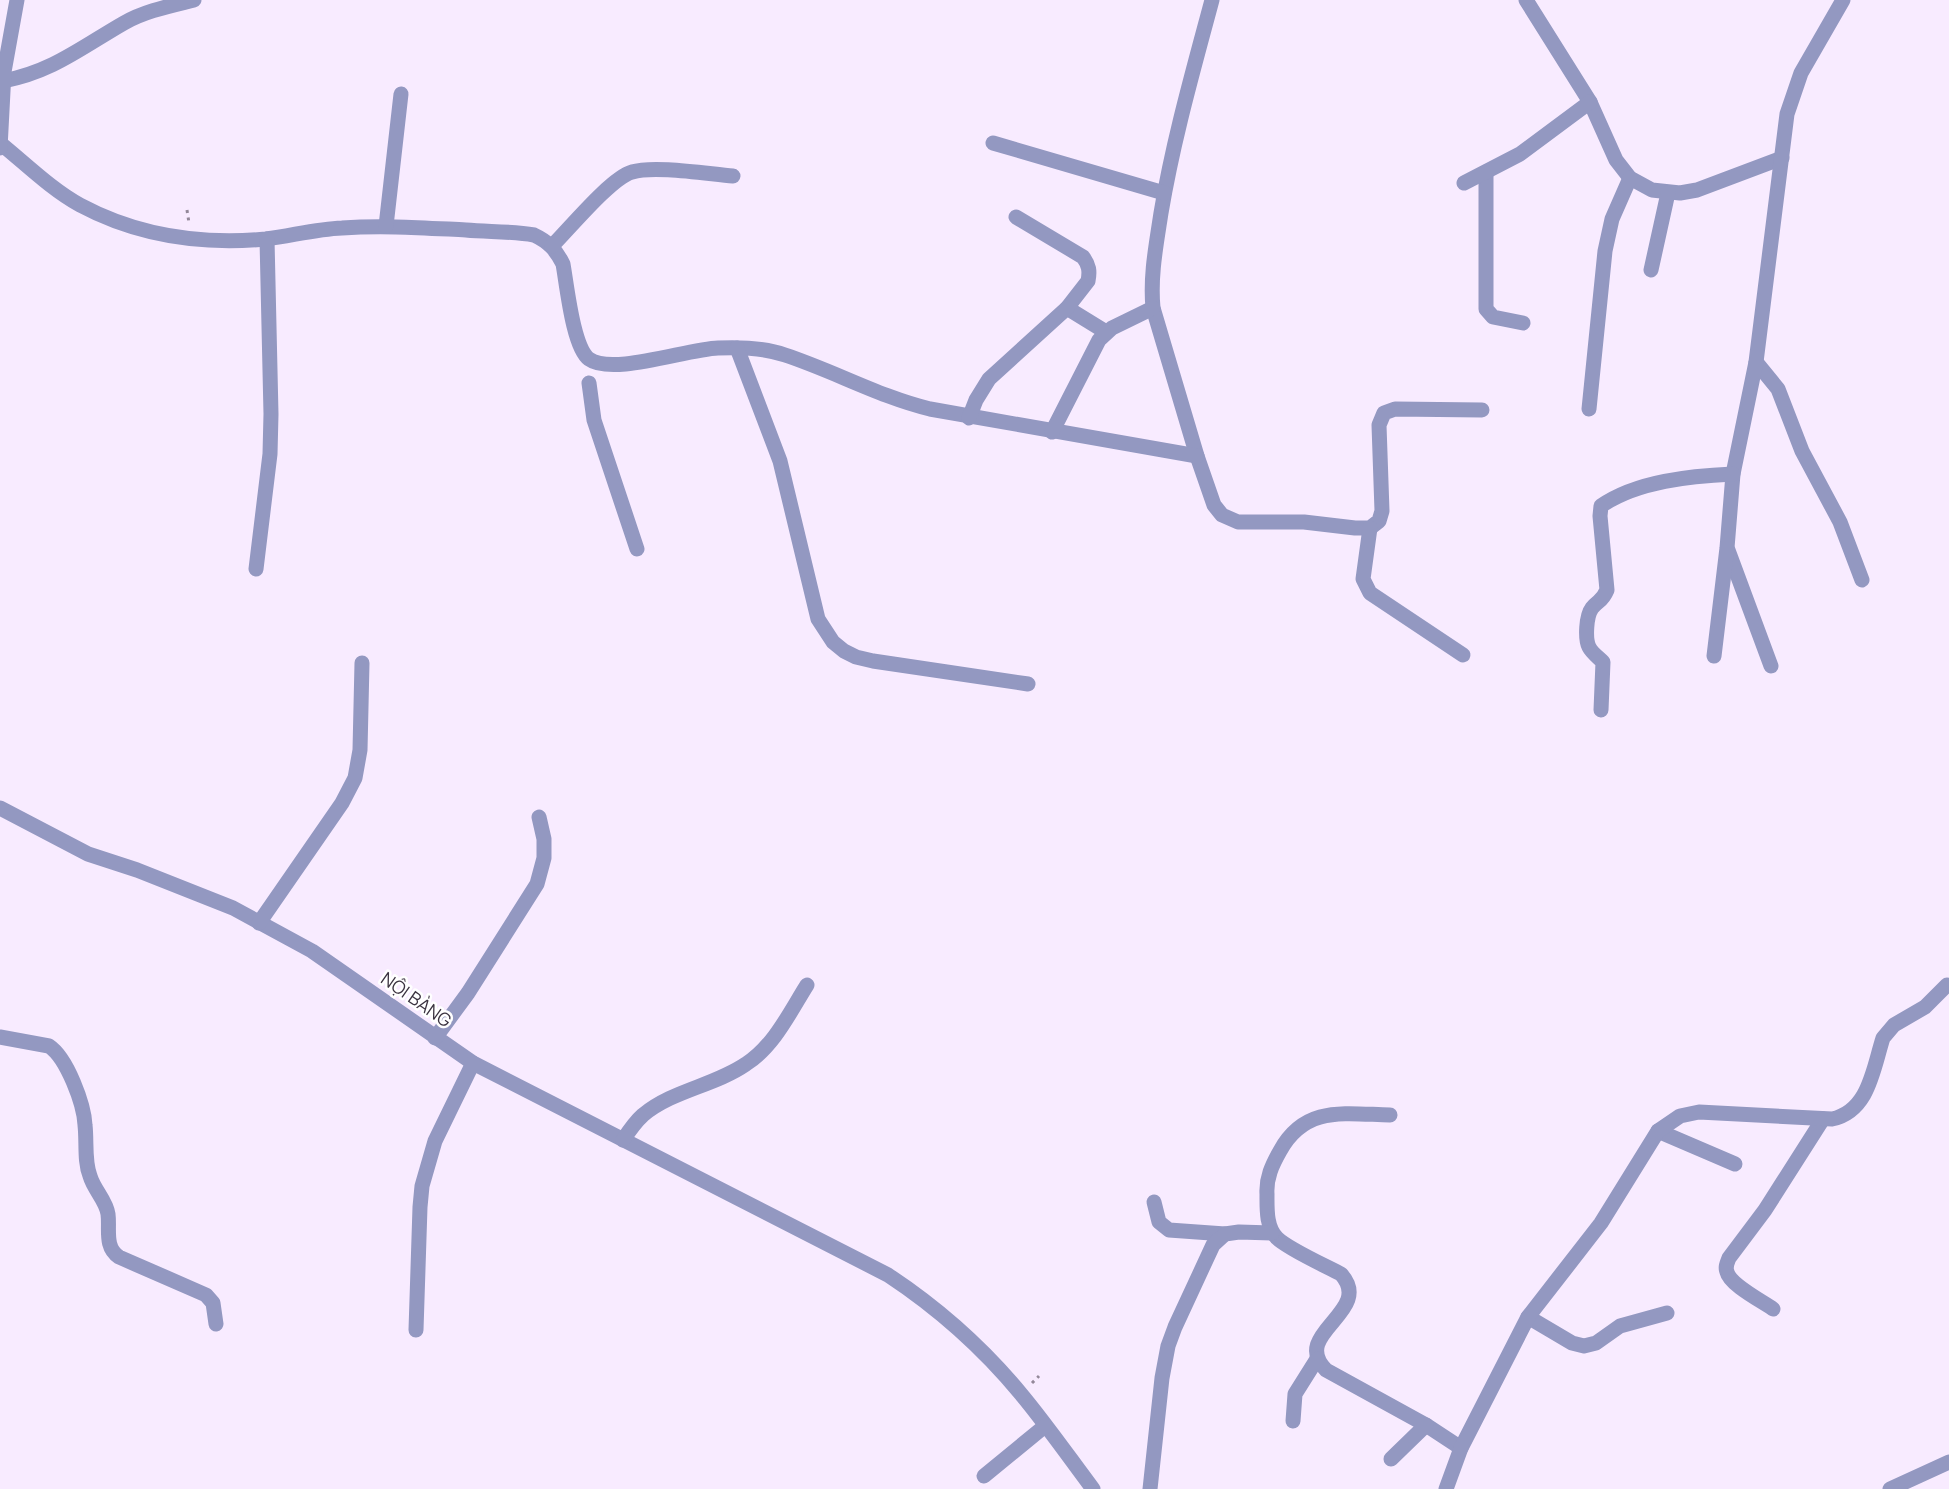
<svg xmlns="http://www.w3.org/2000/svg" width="1949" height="1489" font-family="Manrope,sans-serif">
  <rect width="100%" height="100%" fill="#f8ebff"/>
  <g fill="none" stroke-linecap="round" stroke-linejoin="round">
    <g stroke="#938899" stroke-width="3" stroke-dasharray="3 4.5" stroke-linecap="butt">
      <polyline points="187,210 189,223"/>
      <polyline points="1032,1383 1039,1376"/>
    </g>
    <g stroke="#9398c1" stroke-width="15">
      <path d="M1212 0C1193 71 1173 141 1161 213 1156 246 1150 276 1153 308L1197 456 1214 505 1222 515 1238 522H1304L1355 528H1370L1379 521 1382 511 1379 425 1384 413 1395 409 1482 410"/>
      <polyline points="1526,0 1590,102 1616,160 1630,178 1652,190 1680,193 1697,190 1782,158"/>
      <path d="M3 81C52 72 82 47 124 23 145 11 170 6 194 0"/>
      <path d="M0 143C26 164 51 189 80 205 138 236 200 245 266 239 291 236 316 229 342 228 384 225 425 228 466 230 488 232 512 231 534 235 549 242 556 250 563 264 567 286 573 347 589 359 612 376 687 349 718 348 739 347 765 348 785 355 834 371 880 397 930 409L1197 456"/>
      <polyline points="993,143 1164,193"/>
      <polyline points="0,148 4,72 17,0"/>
      <polyline points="1486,172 1486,309 1493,317 1523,323"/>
      <polyline points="1464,183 1520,154 1590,102"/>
      <polyline points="386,226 401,94"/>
      <path d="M552 246C570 228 611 178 632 172 654 165 708 174 733 176"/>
      <polyline points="1651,270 1668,193"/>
      <polyline points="1067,308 1106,332"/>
      <polyline points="737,348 780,461 818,619 833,642 844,651 856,657 873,661 1028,684"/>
      <polyline points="1756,362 1778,389 1802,451 1840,522 1862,580"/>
      <polyline points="589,383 594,420 637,549"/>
      <polyline points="1589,409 1605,251 1612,219 1630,178"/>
      <path d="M969 418 976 400 989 379 1067 308 1088 281C1090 271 1089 265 1083 257L1016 217"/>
      <polyline points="1052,432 1099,340 1112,328 1153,308"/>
      <polyline points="1370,528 1363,579 1370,593 1463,655"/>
      <polyline points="1728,550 1771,666"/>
      <polyline points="256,569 270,454 271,414 267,239"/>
      <polyline points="1714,656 1727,548 1733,474 1756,362 1787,114 1801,73 1843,0"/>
      <path d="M1601 710 1603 662C1598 657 1592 653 1589 647 1585 639 1586 616 1592 608 1598 600 1602 602 1607 590L1600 516 1601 506C1637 481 1691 476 1733 474"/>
      <path d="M0 808 88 854 137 870 233 908 312 951 473 1063 888 1275C938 1308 983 1348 1021 1394 1046 1424 1069 1457 1093 1489"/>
      <polyline points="259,923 342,803 355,778 360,750 362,663"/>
      <path d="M0 1037 49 1046C67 1058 84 1104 85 1125 87 1142 84 1161 90 1176 94 1190 106 1200 108 1214 110 1229 104 1247 119 1257L206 1295 213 1303 216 1324"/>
      <polyline points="435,1038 468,993 537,884 544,858 544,839 539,817"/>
      <path d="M1390 1115C1345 1114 1305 1105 1280 1151 1272 1165 1266 1178 1267 1194 1267 1209 1266 1227 1277 1238 1288 1249 1326 1266 1341 1274 1375 1312 1289 1333 1326 1370L1426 1425 1461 1448"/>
      <polyline points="1658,1131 1735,1164"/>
      <path d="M623 1140C629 1131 635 1122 643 1115 673 1090 714 1086 746 1064 774 1046 790 1012 807 985"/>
      <polyline points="1154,1202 1159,1222 1169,1230 1225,1234"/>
      <path d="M1773 1309C1762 1301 1730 1285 1727 1272 1725 1267 1727 1263 1729 1258L1765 1210 1823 1119"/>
      <polyline points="1528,1317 1572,1343 1584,1346 1596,1343 1620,1326 1667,1313"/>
      <polyline points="416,1330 420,1207 422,1186 435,1141 473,1063"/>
      <polyline points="1293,1421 1295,1394 1317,1359"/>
      <polyline points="1391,1459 1426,1425"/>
      <polyline points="984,1476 1045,1426"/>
      <polyline points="1150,1489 1162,1378 1168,1346 1175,1327 1213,1245 1225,1234 1239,1232 1272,1233"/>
      <path d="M1446 1489 1461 1448 1528 1317 1601 1223 1658 1131 1680 1116 1699 1112 1832 1119C1869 1111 1873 1069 1883 1038L1894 1025 1925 1007 1947 985"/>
      <polyline points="1890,1489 1949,1462"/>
    </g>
  </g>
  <g text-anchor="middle" stroke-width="5" stroke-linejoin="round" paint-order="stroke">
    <g font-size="18" fill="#3b3340" stroke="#fff">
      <text transform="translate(416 1000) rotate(35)" y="6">NỘI BÀNG</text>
    </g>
  </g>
</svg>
